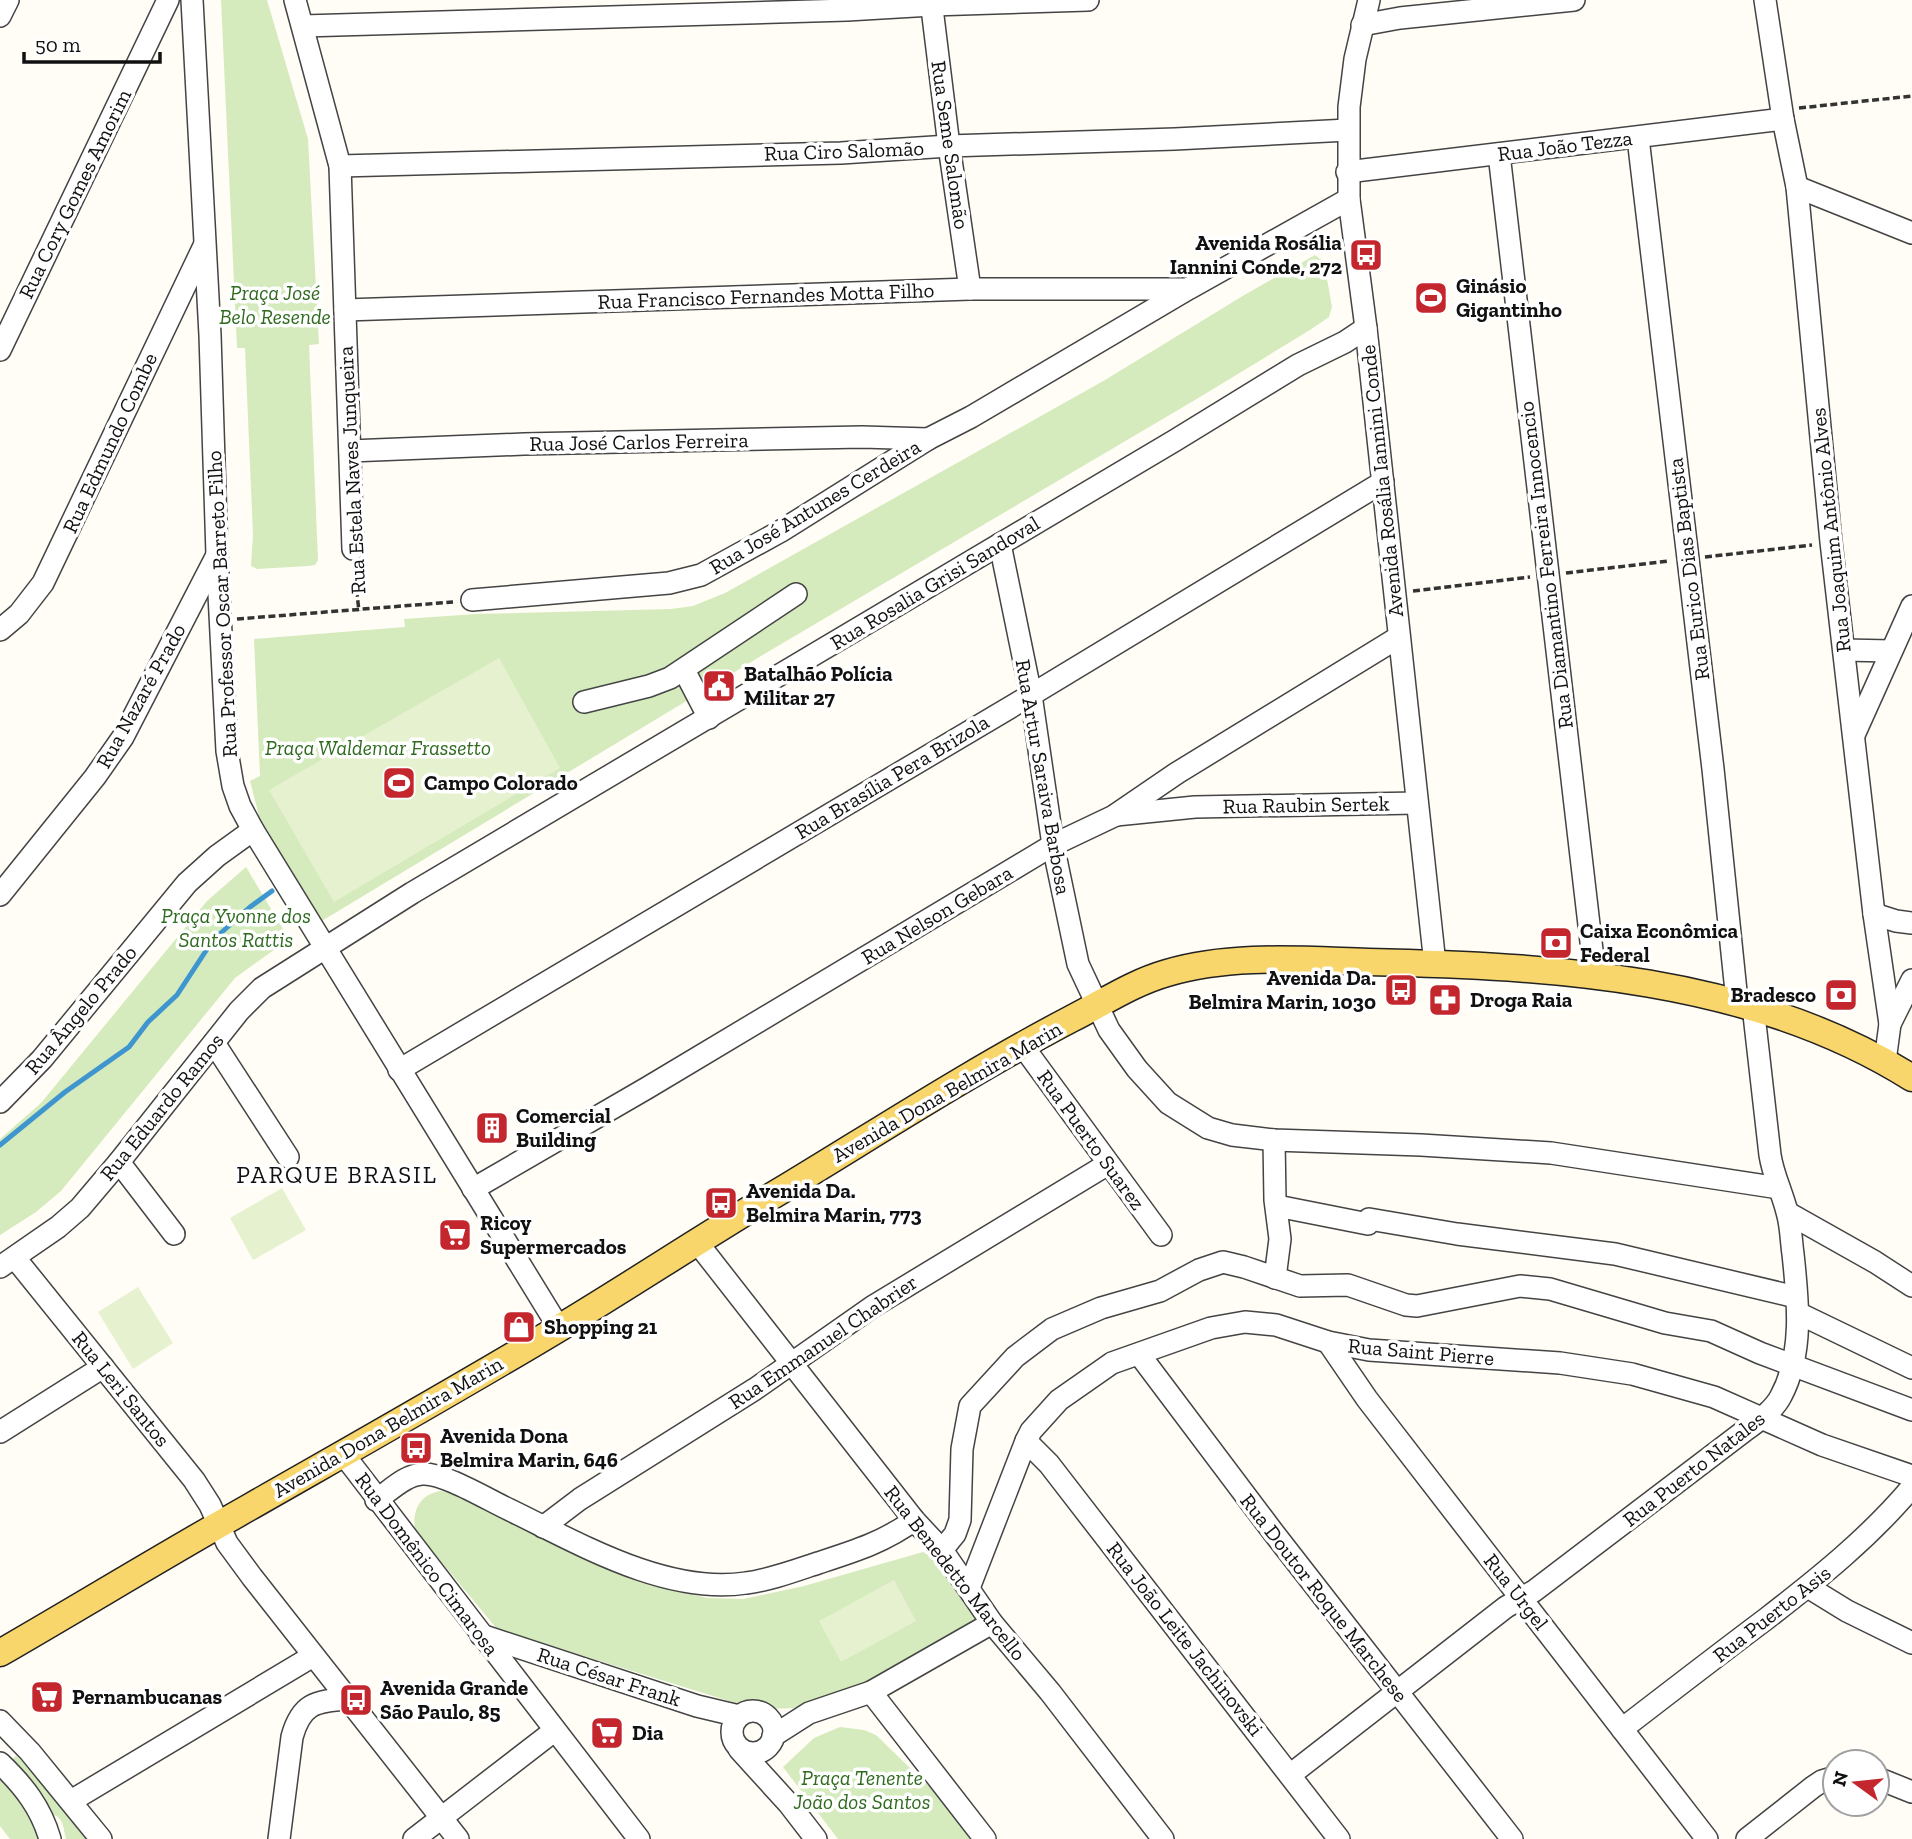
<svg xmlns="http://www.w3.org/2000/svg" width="1912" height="1839" font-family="'Zilla Slab',serif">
  <rect width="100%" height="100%" fill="#fffdf5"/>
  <g fill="#d5ebbd">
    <polygon points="221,0 267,0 308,139 319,344 309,345 318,560 315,565 308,566 257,569 251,566 253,535 245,348 237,348"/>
    <polygon points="1315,255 1324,262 1332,307 1329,317 1310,330 1195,400 766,653 320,922 259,816 250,781 260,776 254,639 405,627 404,619 476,614 671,609 693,606 725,593 1105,380 1246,294"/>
    <polygon points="246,867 289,939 235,978 61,1191 36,1212 0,1235 0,1139 41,1103 207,901"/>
    <path d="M441 1491 454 1494 680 1592 708 1598 743 1599 804 1586 923 1552 940 1562 980 1623C926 1653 873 1691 811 1705 789 1711 764 1708 742 1705L497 1629 415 1530C412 1510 420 1494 441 1491Z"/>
    <polygon points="840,1727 864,1730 876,1735 946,1803 973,1839 838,1839 783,1767 814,1738"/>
    <path d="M16 1756 31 1769 88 1839H66C62 1822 64 1815 44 1813L8 1763Z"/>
    <polygon points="0,1778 24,1805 41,1839 10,1839 0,1826"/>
  </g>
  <g fill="#e6f2cf">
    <polygon points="499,658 560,768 334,902 269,790"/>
    <polygon points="282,1188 306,1230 253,1260 230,1218"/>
    <polygon points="138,1287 173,1343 133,1369 98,1312"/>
    <polygon points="894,1580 916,1621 841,1662 819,1621"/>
  </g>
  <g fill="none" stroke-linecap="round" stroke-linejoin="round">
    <polyline stroke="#3f96cf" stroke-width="5" points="0,1145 65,1092 129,1047 148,1022 177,995 213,940 250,907 272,891"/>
    <defs>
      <g id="minor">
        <polyline points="192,0 210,335 217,555 227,751 233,786 240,806 253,830 559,1328"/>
        <polyline points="295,0 340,166 353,549"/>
        <polyline points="931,0 949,146 970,289"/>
        <polyline points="1369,0 1355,59 1349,107 1349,199 1366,328 1435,964"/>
        <polyline points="1765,0 1783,119 1797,187 1831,542 1874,914 1890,1024 1885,1061"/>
        <polyline points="0,16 8,0"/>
        <polyline points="1362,25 1400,18 1574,0"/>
        <polyline points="303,26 847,10 932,5 1088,0"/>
        <polyline points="1638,138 1713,769 1737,1001"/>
        <polyline points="1499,154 1595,976"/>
        <polyline points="340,166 841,153 949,146 1175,139 1348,130"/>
        <polyline points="1347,172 1783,119"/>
        <polyline points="1797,187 1912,233"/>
        <polyline points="345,310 970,289 1186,289"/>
        <polyline points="0,350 168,0"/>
        <polyline points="350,451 524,444 862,437 928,439"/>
        <polyline points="1000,544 1031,695 1053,845 1078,964 1109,1030 1137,1069 1168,1103 1208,1128 1232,1135 1274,1140 1421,1145 1551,1153 1779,1188"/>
        <polyline points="472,600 669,583 701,575 781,531 928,439 971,417 1188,289 1349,199"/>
        <polyline points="0,630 19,614 43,583 204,246"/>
        <polyline points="1844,650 1891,651"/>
        <polyline points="684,670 709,718"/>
        <polyline points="584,702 649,686 670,678 796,594"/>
        <polyline points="1854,735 1912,606"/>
        <polyline points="1116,815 1195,807 1417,803"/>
        <polyline points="0,895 95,777 123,737 216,557"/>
        <polyline points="1874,914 1896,921 1912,923"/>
        <polyline points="1890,1024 1912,980"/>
        <polyline points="214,1043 288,1157"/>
        <polyline points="1022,1045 1161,1235"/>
        <polyline points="399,1070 1031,695 1383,482"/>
        <polyline points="0,1102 42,1059 187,883 217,856 253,830"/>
        <polyline points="1274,1140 1275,1200 1280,1239 1275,1278"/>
        <polyline points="119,1162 174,1234"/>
        <polyline points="473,1189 647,1088 1053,845 1114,816 1177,773 1399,637"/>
        <polyline points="1277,1206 1368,1224 1369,1219 1457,1234 1615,1254 1796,1297"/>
        <polyline points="1788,1213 1875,1262 1912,1286"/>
        <polyline points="696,1241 914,1520 942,1550 992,1623 1050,1692 1163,1839"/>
        <polyline points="15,1258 194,1480 210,1505 227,1543 252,1577 458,1839"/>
        <polyline points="0,1267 58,1227 80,1208 119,1162 239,1011 262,988 412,893 1174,441 1298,365 1345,342 1366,328"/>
        <polyline points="1798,1313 1912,1368"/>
        <polyline points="1328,1342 1367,1399 1707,1839"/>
        <polyline points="1139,1354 1273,1532 1512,1839"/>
        <polyline points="0,1432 103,1367"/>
        <polyline points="1026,1441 1049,1464 1339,1839"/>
        <polyline points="344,1455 639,1839"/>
        <path d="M376 1500C390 1491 405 1475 422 1474 443 1472 490 1501 510 1510 580 1544 666 1595 746 1583 770 1580 794 1571 818 1563 852 1552 885 1542 914 1520"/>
        <polyline points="543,1527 580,1499 755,1389 872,1307 1108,1164"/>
        <polyline points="942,1550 955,1534 960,1520 962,1449 970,1406 1015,1357 1052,1329 1101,1308 1160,1291 1199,1270 1223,1262 1244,1267 1300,1286 1348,1285 1406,1305 1417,1306 1520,1286 1550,1289 1665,1323 1711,1331 1760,1353 1912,1410"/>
        <polyline points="1808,1587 1847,1611 1912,1643"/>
        <polyline points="969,1588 1026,1441 1031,1431 1059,1400 1112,1363 1211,1328 1245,1322 1276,1325 1328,1342 1369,1350 1560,1363 1632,1374 1714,1397 1822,1445 1912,1476"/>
        <polyline points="481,1635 697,1706 739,1716"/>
        <polyline points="871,1692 985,1839"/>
        <circle cx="753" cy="1732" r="21"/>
        <polyline points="0,1721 30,1752 101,1839"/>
        <path d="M1622 1729C1670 1692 1718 1655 1766 1619 1819 1578 1869 1538 1912 1487"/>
        <polyline points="773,1736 809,1713 871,1692 992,1623"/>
        <polyline points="739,1749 789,1804 816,1839"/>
        <path d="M0 1763C24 1786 41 1808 50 1839"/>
        <path d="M1290 1775 1506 1607 1534 1591 1747 1429C1759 1420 1774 1410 1781 1396 1804 1353 1798 1300 1793 1254 1791 1240 1791 1225 1787 1212 1782 1192 1773 1175 1770 1155L1753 1006"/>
        <polyline points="1877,1778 1912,1792"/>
        <polyline points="71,1801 313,1656"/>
        <path d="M279 1839 292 1737C301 1704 315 1701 347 1699"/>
        <polyline points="414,1839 554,1731"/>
        <polyline points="1747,1839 1813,1787 1822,1781 1835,1777"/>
      </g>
      <path id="major" d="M0 1653C83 1605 165 1555 248 1508 353 1448 458 1389 561 1327 637 1281 711 1232 787 1187 881 1130 974 1070 1071 1019 1103 1003 1132 983 1167 973 1231 954 1301 960 1368 962 1552 966 1752 977 1912 1078"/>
    </defs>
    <use href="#minor" stroke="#444" stroke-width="24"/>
    <use href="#major" stroke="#222" stroke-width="29"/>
    <g stroke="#333" stroke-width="3.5" stroke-dasharray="7 3.5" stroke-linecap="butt">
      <polyline points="1799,108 1912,96"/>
      <polyline points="1705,557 1812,545"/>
      <polyline points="354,569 359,611"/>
      <polyline points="1566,573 1669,561"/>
      <polyline points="1413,591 1530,577"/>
      <polyline points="237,619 453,602"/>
    </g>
    <use href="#minor" stroke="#fff" stroke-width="21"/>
    <use href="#major" stroke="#f9d66b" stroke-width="26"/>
  </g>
  <defs>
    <symbol id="bus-square" viewBox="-11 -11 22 22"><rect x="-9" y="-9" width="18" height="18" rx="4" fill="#c4262e" stroke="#fff"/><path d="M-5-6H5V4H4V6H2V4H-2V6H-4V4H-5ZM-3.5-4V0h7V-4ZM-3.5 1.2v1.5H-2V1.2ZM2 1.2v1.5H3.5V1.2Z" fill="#fff"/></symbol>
    <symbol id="stadium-square" viewBox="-11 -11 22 22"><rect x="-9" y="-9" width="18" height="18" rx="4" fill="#c4262e" stroke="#fff"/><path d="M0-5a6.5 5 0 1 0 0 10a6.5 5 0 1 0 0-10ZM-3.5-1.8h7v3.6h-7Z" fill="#fff"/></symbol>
    <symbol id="civic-square" viewBox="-11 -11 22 22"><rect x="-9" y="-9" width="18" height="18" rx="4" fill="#c4262e" stroke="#fff"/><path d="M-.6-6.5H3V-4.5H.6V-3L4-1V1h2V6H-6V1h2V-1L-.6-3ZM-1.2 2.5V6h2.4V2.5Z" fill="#fff"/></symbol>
    <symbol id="bank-square" viewBox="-11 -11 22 22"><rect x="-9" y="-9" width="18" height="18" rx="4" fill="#c4262e" stroke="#fff"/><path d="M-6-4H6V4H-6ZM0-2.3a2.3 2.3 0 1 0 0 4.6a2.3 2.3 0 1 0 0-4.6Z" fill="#fff"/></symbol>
    <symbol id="pharmacy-square" viewBox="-11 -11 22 22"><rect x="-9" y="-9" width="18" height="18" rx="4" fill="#c4262e" stroke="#fff"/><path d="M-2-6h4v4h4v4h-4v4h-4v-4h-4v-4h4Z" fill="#fff"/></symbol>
    <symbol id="building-square" viewBox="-11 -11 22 22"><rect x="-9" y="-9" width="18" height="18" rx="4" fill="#c4262e" stroke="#fff"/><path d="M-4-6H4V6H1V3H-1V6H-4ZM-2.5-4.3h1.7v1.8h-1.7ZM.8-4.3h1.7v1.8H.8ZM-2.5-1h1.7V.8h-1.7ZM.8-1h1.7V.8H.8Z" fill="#fff"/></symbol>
    <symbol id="supermarket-square" viewBox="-11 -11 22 22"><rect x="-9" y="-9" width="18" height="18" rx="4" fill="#c4262e" stroke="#fff"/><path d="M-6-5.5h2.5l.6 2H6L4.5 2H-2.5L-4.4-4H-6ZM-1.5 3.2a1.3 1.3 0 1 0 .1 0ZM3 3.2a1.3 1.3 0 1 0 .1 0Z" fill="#fff"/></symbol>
    <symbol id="shop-square" viewBox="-11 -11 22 22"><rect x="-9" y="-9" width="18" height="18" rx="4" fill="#c4262e" stroke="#fff"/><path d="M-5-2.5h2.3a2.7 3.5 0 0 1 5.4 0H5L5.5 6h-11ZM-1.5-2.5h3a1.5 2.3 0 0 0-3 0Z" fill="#fff"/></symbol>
  </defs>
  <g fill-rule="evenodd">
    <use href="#bus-square" x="1347" y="236" width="38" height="38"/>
    <use href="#stadium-square" x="1412" y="279" width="38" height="38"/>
    <use href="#civic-square" x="700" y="667" width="38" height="38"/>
    <use href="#stadium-square" x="380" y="764" width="38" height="38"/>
    <use href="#bank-square" x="1537" y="924" width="38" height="38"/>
    <use href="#bus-square" x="1382" y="971" width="38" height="38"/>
    <use href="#bank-square" x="1822" y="976" width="38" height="38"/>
    <use href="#pharmacy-square" x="1426" y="981" width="38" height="38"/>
    <use href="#building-square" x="473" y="1109" width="38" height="38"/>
    <use href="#bus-square" x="702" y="1184" width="38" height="38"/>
    <use href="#supermarket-square" x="436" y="1216" width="38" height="38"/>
    <use href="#shop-square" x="500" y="1308" width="38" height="38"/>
    <use href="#bus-square" x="397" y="1429" width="38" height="38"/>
    <use href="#supermarket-square" x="28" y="1678" width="38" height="38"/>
    <use href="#bus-square" x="337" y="1681" width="38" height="38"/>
    <use href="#supermarket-square" x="588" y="1714" width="38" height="38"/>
  </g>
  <g text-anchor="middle" stroke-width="7" stroke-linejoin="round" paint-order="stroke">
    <g font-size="21" fill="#111" stroke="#fff">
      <text transform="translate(950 145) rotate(82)" y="7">Rua Seme Salomão</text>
      <text transform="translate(1565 146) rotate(-7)" y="7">Rua João Tezza</text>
      <text transform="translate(844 151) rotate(-2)" y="7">Rua Ciro Salomão</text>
      <text transform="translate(75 194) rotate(-64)" y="7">Rua Cory Gomes Amorim</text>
      <text transform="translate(766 296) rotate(-2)" y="7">Rua Francisco Fernandes Motta Filho</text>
      <text transform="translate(639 442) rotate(-1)" y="7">Rua José Carlos Ferreira</text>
      <text transform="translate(110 443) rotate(-65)" y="7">Rua Edmundo Combe</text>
      <text transform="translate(352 470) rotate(-93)" y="7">Rua Estela Naves Junqueira</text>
      <text transform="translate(1382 481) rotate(-96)" y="7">Avenida Rosália Iannini Conde</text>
      <text transform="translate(815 507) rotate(-31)" y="7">Rua José Antunes Cerdeira</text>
      <text transform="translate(1831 530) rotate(-96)" y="7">Rua Joaquim Antônio Alves</text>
      <text transform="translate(1546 565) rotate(-97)" y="7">Rua Diamantino Ferreira Innocencio</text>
      <text transform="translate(1689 569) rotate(-97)" y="7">Rua Eurico Dias Baptista</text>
      <text transform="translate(935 583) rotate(-31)" y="7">Rua Rosalia Grisi Sandoval</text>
      <text transform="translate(222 604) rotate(-93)" y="7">Rua Professor Oscar Barreto Filho</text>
      <text transform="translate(141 696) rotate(-61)" y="7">Rua Nazaré Prado</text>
      <text transform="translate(892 777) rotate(-31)" y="7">Rua Brasília Pera Brizola</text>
      <text transform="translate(1043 777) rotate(80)" y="7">Rua Artur Saraiva Barbosa</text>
      <text transform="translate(1306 805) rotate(-1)" y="7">Rua Raubin Sertek</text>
      <text transform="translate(937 915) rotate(-31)" y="7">Rua Nelson Gebara</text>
      <text transform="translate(81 1010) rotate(-50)" y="7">Rua Ângelo Prado</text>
      <text transform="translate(947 1092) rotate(-30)" y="7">Avenida Dona Belmira Marin</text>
      <text transform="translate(162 1107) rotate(-51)" y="7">Rua Eduardo Ramos</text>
      <text transform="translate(1091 1140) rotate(54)" y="7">Rua Puerto Suarez</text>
      <text transform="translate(823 1342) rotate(-34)" y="7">Rua Emmanuel Chabrier</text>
      <text transform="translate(1421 1352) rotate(5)" y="7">Rua Saint Pierre</text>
      <text transform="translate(121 1389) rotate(51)" y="7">Rua Leri Santos</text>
      <text transform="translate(388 1427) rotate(-30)" y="7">Avenida Dona Belmira Marin</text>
      <text transform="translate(1694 1469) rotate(-38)" y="7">Rua Puerto Natales</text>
      <text transform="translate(427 1564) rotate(53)" y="7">Rua Domênico Cimarosa</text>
      <text transform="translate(955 1573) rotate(52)" y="7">Rua Benedetto Marcello</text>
      <text transform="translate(1516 1592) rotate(52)" y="7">Rua Urgel</text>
      <text transform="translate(1324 1598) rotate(52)" y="7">Rua Doutor Roque Marchese</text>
      <text transform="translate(1772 1614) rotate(-38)" y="7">Rua Puerto Asis</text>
      <text transform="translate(1185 1639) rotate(52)" y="7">Rua João Leite Jachinovski</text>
      <text transform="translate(609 1677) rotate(18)" y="7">Rua César Frank</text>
    </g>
    <g font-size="21" font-weight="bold" fill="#111" stroke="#fff" text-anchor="start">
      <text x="1342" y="250" text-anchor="end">Avenida Rosália<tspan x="1342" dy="24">Iannini Conde, 272</tspan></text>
      <text x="1456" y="293">Ginásio<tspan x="1456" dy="24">Gigantinho</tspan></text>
      <text x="744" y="681">Batalhão Polícia<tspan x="744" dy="24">Militar 27</tspan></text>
      <text x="424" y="790">Campo Colorado</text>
      <text x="1580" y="938">Caixa Econômica<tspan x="1580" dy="24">Federal</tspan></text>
      <text x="1376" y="985" text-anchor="end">Avenida Da.<tspan x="1376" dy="24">Belmira Marin, 1030</tspan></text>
      <text x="1816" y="1002" text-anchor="end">Bradesco</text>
      <text x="1470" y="1007">Droga Raia</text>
      <text x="516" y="1123">Comercial<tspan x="516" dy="24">Building</tspan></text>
      <text x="746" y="1198">Avenida Da.<tspan x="746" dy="24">Belmira Marin, 773</tspan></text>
      <text x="480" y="1230">Ricoy<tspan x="480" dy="24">Supermercados</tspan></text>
      <text x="544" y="1334">Shopping 21</text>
      <text x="440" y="1443">Avenida Dona<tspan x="440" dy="24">Belmira Marin, 646</tspan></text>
      <text x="380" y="1695">Avenida Grande<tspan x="380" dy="24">São Paulo, 85</tspan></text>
      <text x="72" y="1704">Pernambucanas</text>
      <text x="632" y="1740">Dia</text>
    </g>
    <g font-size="21" font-style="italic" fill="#2f6b1f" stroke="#fff">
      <text x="275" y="300">Praça José<tspan x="275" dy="24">Belo Resende</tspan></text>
      <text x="378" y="755">Praça Waldemar Frassetto</text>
      <text x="236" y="923">Praça Yvonne dos<tspan x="236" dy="24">Santos Rattis</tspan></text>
      <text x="862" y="1785">Praça Tenente<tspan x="862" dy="24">João dos Santos</tspan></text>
    </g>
    <g font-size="24" letter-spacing="2" fill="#111" stroke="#fff">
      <text x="337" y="1183">PARQUE BRASIL</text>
    </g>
  </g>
  <g transform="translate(1856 1783) rotate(285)"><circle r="33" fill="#ffffff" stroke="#a0a0a0" stroke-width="2"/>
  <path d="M0-5L12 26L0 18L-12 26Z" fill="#c4262e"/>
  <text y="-10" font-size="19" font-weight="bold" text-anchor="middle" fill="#111111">N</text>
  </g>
  <path d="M24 52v10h136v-10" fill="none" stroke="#111111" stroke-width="3.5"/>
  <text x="35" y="52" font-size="21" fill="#111111" stroke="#ffffff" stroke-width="5" paint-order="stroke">50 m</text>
</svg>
